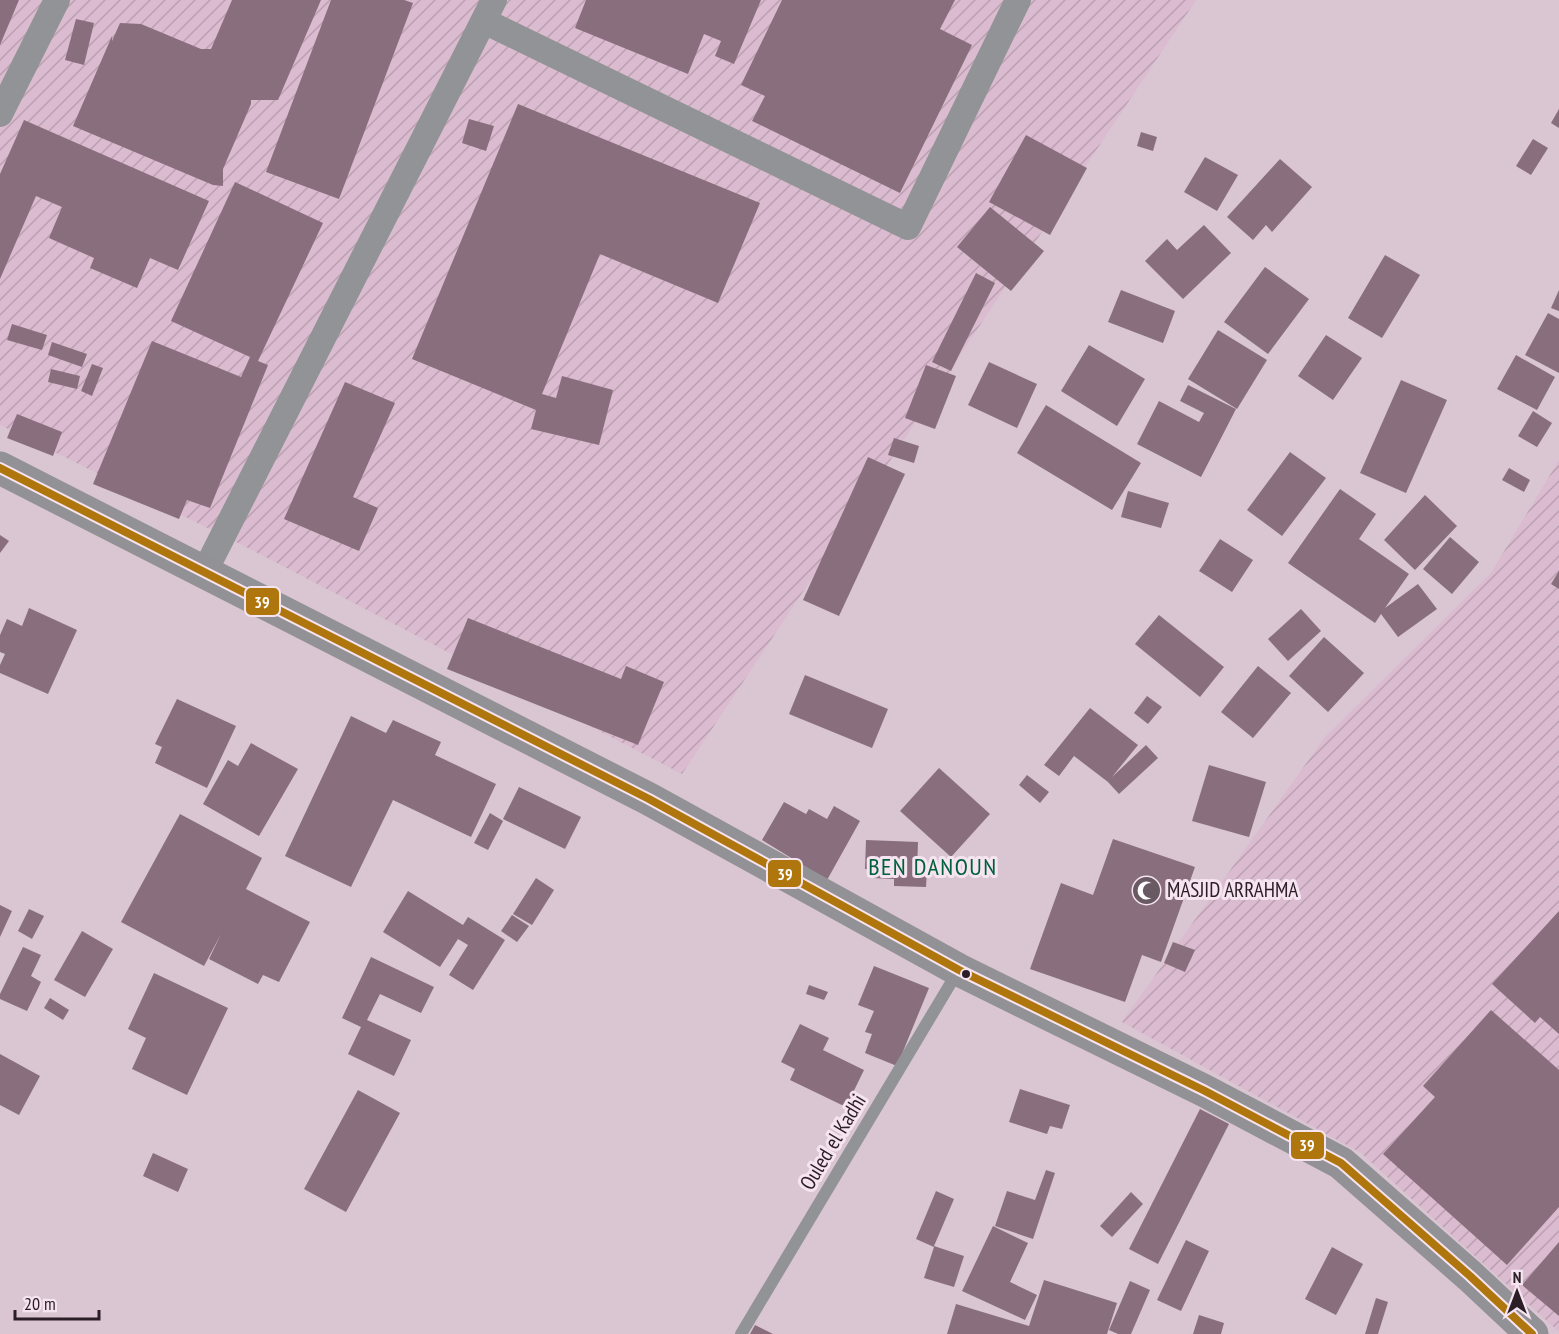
<svg xmlns="http://www.w3.org/2000/svg" width="1559" height="1334" font-family="'PT Sans Narrow',sans-serif">
  <defs>
    <pattern id="industrial-furrows" width="10" height="10" patternUnits="userSpaceOnUse" patternTransform="scale(1.5)"><rect width="10" height="10" fill="#dabbcf"/><path d="M-1 1l2-2M0 10L10 0M9 11l2-2" fill="none" stroke="#bba0b2"/></pattern>
  </defs>
  <rect width="100%" height="100%" fill="#d9c6d2"/>
  <g fill="url(#industrial-furrows)">
    <polygon points="0,0 1196,0 682,774 252,550 0,425"/>
    <polygon points="1559,460 1559,1332 1361,1153 1122,1022 1325,737 1491,573"/>
  </g>
  <g fill="#896f7d">
    <polygon points="0,0 19,0 0,45"/>
    <polygon points="232,0 321,0 278,100 251,100 251,104 223,169 223,186 213,185 73,126 112,36 112,41 120,23 141,24 201,49 211,49"/>
    <polygon points="331,0 404,0 413,3 339,199 266,172"/>
    <polygon points="586,0 761,0 734,64 715,56 721,41 704,34 688,74 575,28"/>
    <polygon points="782,0 955,0 940,29 972,45 900,193 752,121 765,96 741,85"/>
    <polygon points="76,19 94,23 84,65 65,60"/>
    <polygon points="518,104 760,203 718,303 600,254 542,394 556,398 562,376 613,390 599,445 531,429 536,410 412,359"/>
    <polygon points="1559,109 1559,128 1551,123"/>
    <polygon points="469,119 494,126 486,151 462,143"/>
    <polygon points="24,120 209,201 178,270 150,258 137,288 90,268 94,258 49,238 62,207 36,196 0,279 0,174"/>
    <polygon points="1141,132 1157,137 1153,151 1137,146"/>
    <polygon points="1026,135 1087,168 1050,235 989,202"/>
    <polygon points="1533,139 1548,148 1531,175 1516,166"/>
    <polygon points="1205,157 1238,175 1217,211 1184,192"/>
    <polygon points="1280,159 1312,187 1272,232 1266,225 1253,240 1227,217"/>
    <polygon points="235,182 323,223 258,361 268,365 210,508 187,500 179,519 93,484 152,341 241,377 250,357 171,321"/>
    <polygon points="990,207 1044,251 1011,291 957,247"/>
    <polygon points="1204,225 1231,253 1183,299 1145,261 1167,239 1177,250"/>
    <polygon points="1385,255 1420,275 1382,338 1348,318"/>
    <polygon points="1265,267 1309,299 1268,354 1224,322"/>
    <polygon points="976,273 995,283 951,371 932,362"/>
    <polygon points="1121,290 1175,311 1163,343 1108,322"/>
    <polygon points="1559,290 1559,311 1551,308"/>
    <polygon points="1548,313 1559,319 1559,373 1525,355"/>
    <polygon points="12,324 47,335 42,350 7,340"/>
    <polygon points="1218,330 1267,360 1237,409 1188,379"/>
    <polygon points="1326,335 1362,358 1333,400 1298,376"/>
    <polygon points="52,342 87,354 82,367 48,355"/>
    <polygon points="1089,345 1145,379 1117,426 1061,391"/>
    <polygon points="1516,355 1555,377 1537,410 1497,389"/>
    <polygon points="989,362 1037,384 1017,428 968,405"/>
    <polygon points="92,364 103,368 92,396 81,391"/>
    <polygon points="926,365 956,376 935,429 905,418"/>
    <polygon points="51,369 80,376 77,389 48,382"/>
    <polygon points="1401,380 1447,400 1406,493 1360,473"/>
    <polygon points="345,382 395,403 353,497 378,508 359,551 284,519"/>
    <polygon points="1188,385 1236,409 1201,477 1137,444 1159,401 1199,422 1204,413 1180,401"/>
    <polygon points="1046,405 1141,463 1112,510 1017,453"/>
    <polygon points="1533,411 1552,423 1537,447 1518,436"/>
    <polygon points="17,414 62,432 53,456 7,438"/>
    <polygon points="894,438 919,446 914,463 888,455"/>
    <polygon points="1290,452 1326,478 1282,536 1247,510"/>
    <polygon points="868,457 905,474 839,616 803,600"/>
    <polygon points="1509,468 1530,480 1524,492 1502,480"/>
    <polygon points="1340,489 1376,514 1359,539 1409,574 1385,608 1418,584 1437,609 1398,637 1381,614 1375,623 1288,563"/>
    <polygon points="1128,491 1169,503 1161,528 1121,517"/>
    <polygon points="1425,495 1457,526 1415,570 1384,540"/>
    <polygon points="0,535 9,541 0,553"/>
    <polygon points="1450,537 1479,562 1452,594 1423,569"/>
    <polygon points="1220,539 1253,560 1232,592 1199,571"/>
    <polygon points="1559,571 1559,589 1551,584"/>
    <polygon points="29,608 77,630 48,694 0,673 0,665 5,654 0,652 0,635 7,619 22,626"/>
    <polygon points="1301,609 1321,631 1288,661 1268,639"/>
    <polygon points="1159,615 1224,667 1200,697 1135,644"/>
    <polygon points="468,618 621,679 626,666 664,682 638,745 447,669"/>
    <polygon points="1324,637 1364,673 1328,712 1289,676"/>
    <polygon points="1258,666 1291,693 1253,738 1221,712"/>
    <polygon points="805,675 888,709 872,748 789,714"/>
    <polygon points="1147,696 1162,707 1148,724 1134,713"/>
    <polygon points="177,699 236,726 207,788 155,763 162,747 155,744"/>
    <polygon points="1090,708 1138,745 1112,777 1146,745 1158,758 1119,794 1108,782 1074,756 1059,776 1044,765"/>
    <polygon points="351,716 386,733 393,720 441,742 435,755 496,784 471,837 393,800 351,887 285,856"/>
    <polygon points="251,743 298,769 259,836 203,804 228,760 238,766"/>
    <polygon points="1209,765 1266,782 1249,837 1192,821"/>
    <polygon points="939,768 990,814 951,857 900,811"/>
    <polygon points="1027,775 1049,792 1040,803 1019,785"/>
    <polygon points="519,787 581,817 565,849 503,819"/>
    <polygon points="784,802 806,814 809,809 827,819 834,806 860,821 827,880 762,840"/>
    <polygon points="490,813 503,821 488,850 474,843"/>
    <polygon points="180,814 262,858 246,889 310,922 279,982 263,975 258,984 209,959 221,934 204,966 121,922"/>
    <polygon points="1113,839 1195,867 1161,962 1142,955 1125,1002 1030,969 1061,883 1093,895"/>
    <polygon points="866,840 918,842 917,870 927,870 926,887 894,886 894,879 873,878 873,870 865,869"/>
    <polygon points="536,878 554,890 532,925 513,914"/>
    <polygon points="408,891 463,925 468,917 505,940 473,990 449,975 468,945 458,939 440,967 383,932"/>
    <polygon points="0,905 12,911 0,937"/>
    <polygon points="29,909 44,916 32,939 18,931"/>
    <polygon points="1559,911 1559,1034 1540,1017 1535,1023 1492,984"/>
    <polygon points="512,915 529,926 517,942 501,931"/>
    <polygon points="82,931 113,949 85,997 54,980"/>
    <polygon points="1173,942 1195,950 1185,972 1164,963"/>
    <polygon points="23,947 41,955 31,976 41,982 27,1011 0,999 0,994"/>
    <polygon points="371,957 434,987 421,1013 380,994 367,1020 411,1040 394,1076 348,1054 361,1027 342,1018"/>
    <polygon points="874,966 929,988 897,1066 865,1053 872,1034 865,1032 874,1011 858,1005"/>
    <polygon points="154,973 228,1008 187,1095 132,1069 146,1038 128,1029"/>
    <polygon points="809,985 828,992 824,1000 806,994"/>
    <polygon points="50,998 69,1010 63,1020 44,1008"/>
    <polygon points="1491,1010 1559,1070 1559,1207 1507,1265 1383,1154 1435,1097 1423,1086"/>
    <polygon points="800,1024 829,1038 823,1050 864,1070 846,1107 790,1080 795,1069 781,1062"/>
    <polygon points="0,1054 40,1076 19,1115 0,1105"/>
    <polygon points="1020,1089 1070,1105 1062,1129 1050,1126 1047,1134 1009,1122"/>
    <polygon points="358,1090 400,1113 346,1212 304,1189"/>
    <polygon points="1200,1109 1229,1124 1158,1264 1129,1249"/>
    <polygon points="153,1153 188,1169 178,1192 143,1176"/>
    <polygon points="1046,1170 1055,1173 1033,1239 995,1226 1007,1191 1035,1200"/>
    <polygon points="936,1191 954,1199 934,1246 964,1256 954,1287 924,1278 934,1247 916,1239"/>
    <polygon points="1131,1192 1143,1204 1112,1237 1100,1226"/>
    <polygon points="993,1226 1028,1243 1010,1282 1037,1295 1025,1320 962,1291"/>
    <polygon points="1186,1240 1209,1251 1181,1311 1157,1300"/>
    <polygon points="1559,1242 1559,1316 1522,1285"/>
    <polygon points="1332,1247 1363,1264 1336,1315 1305,1299"/>
    <polygon points="1044,1280 1117,1303 1107,1334 947,1334 956,1304 1029,1326"/>
    <polygon points="1130,1281 1150,1290 1131,1334 1118,1334 1109,1330"/>
    <polygon points="1376,1298 1388,1302 1378,1334 1365,1334"/>
    <polygon points="1199,1315 1224,1323 1221,1334 1193,1334"/>
    <polygon points="755,1325 773,1334 750,1334"/>
  </g>
  <g fill="none" stroke-linecap="round" stroke-linejoin="round">
    <polyline stroke="#919396" stroke-width="12" points="741,1334 958,971"/>
    <g stroke="#919396" stroke-width="26">
      <polyline points="484,21 908,227 1018,0"/>
      <polyline points="0,114 57,0"/>
      <polyline points="205,571 494,0"/>
    </g>
    <polyline stroke="#929196" stroke-width="33" points="0,468 649,799 959,970 1205,1091 1341,1163 1470,1276 1532,1334"/>
    <defs>
      <polyline id="bus-1" points="0,468 649,799 959,970 1205,1091 1341,1163 1470,1276 1532,1334"/>
    </defs>
    <use href="#bus-1" stroke="#f6e4f0" stroke-width="12"/>
    <use href="#bus-1" stroke="#b0760e" stroke-width="8"/>
  </g>
  <defs>
    <symbol id="mosque-disc" viewBox="-11 -11 22 22"><circle r="9.5" fill="#685963" stroke="#f6e4f0"/><path d="M3.5-4.9A6 6 0 1 0 3.5 4.9A5 5 0 1 1 3.5-4.9Z" fill="#fff"/></symbol>
  </defs>
  <g fill-rule="evenodd">
    <use href="#mosque-disc" x="1130" y="874" width="33" height="33"/>
  </g>
  <circle fill="#2b1e27" stroke="#f6e4f0" stroke-width="2" cx="966" cy="974" r="5"/>
  <g text-anchor="middle" stroke-width="6" stroke-linejoin="round" paint-order="stroke">
    <g font-size="21" fill="#2b1e27" stroke="#f6e4f0" text-anchor="start">
      <text x="1167" y="897">MASJID ARRAHMA</text>
    </g>
    <g font-size="21" fill="#2b1e27" stroke="#f6e4f0">
      <text transform="translate(833 1142) rotate(-59)" y="7">Ouled el Kadhi</text>
    </g>
    <g font-size="24" letter-spacing="1.5" fill="#00603b" stroke="#f6e4f0">
      <text x="933" y="875">BEN DANOUN</text>
    </g>
  </g>
  <g stroke="#f6e4f0" stroke-width="2">
    <rect x="245" y="587" width="35" height="29" rx="6" fill="#b0760e"/>
    <rect x="767" y="859" width="35" height="29" rx="6" fill="#b0760e"/>
    <rect x="1290" y="1131" width="35" height="29" rx="6" fill="#b0760e"/>
  </g>
  <g font-size="16" text-anchor="middle" font-weight="bold" fill="#fff">
    <text x="262" y="608">39</text>
    <text x="785" y="880">39</text>
    <text x="1307" y="1151">39</text>
  </g>
  <g transform="translate(1517 1292)" stroke="#f6e4f0" stroke-width="4.5" paint-order="stroke">
  <path d="M0-4.5L10 22L0 15L-10 22Z" fill="#2b1e27"/>
  <text y="-9" font-size="16" font-weight="bold" text-anchor="middle" fill="#2b1e27">N</text>
  </g>
  <path d="M15 1310v9h84v-9" fill="none" stroke="#2b1e27" stroke-width="3"/>
  <text x="24" y="1310" font-size="18" fill="#2b1e27" stroke="#f6e4f0" stroke-width="4.5" paint-order="stroke">20 m</text>
</svg>
